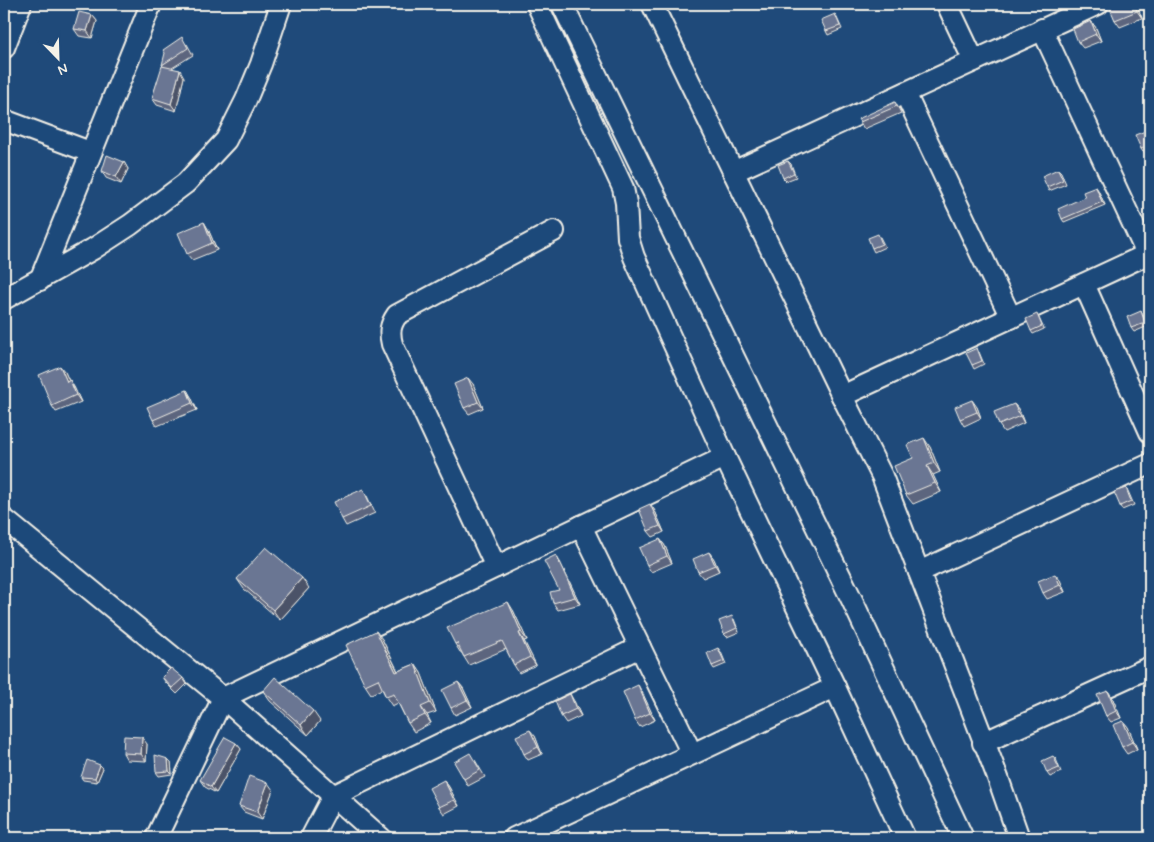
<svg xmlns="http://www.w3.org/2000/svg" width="1154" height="842" font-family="Mynerve,sans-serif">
  <rect width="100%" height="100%" fill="#1f4a7a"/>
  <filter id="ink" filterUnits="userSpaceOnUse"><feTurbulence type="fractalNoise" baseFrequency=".02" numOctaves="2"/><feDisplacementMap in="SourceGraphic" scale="10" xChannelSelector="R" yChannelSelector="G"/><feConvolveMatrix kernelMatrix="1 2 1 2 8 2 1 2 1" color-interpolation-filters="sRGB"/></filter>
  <g filter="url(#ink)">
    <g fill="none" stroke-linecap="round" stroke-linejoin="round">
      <defs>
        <g id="minor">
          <polyline points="537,4 623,188 626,203 628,238 634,257 725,457 835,687 905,838"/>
          <polyline points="562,4 852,600 963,838"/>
          <polyline points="652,4 842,396 882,476 998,778 1019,838"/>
          <polyline points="947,4 974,61"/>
          <polyline points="1042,29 1147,254"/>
          <polyline points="4,48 21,4"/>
          <polyline points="905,93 1011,318"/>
          <polyline points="4,120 90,152"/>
          <polyline points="733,172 1098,4"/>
          <polyline points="40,280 151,4"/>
          <polyline points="1084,284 1150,432"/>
          <polyline points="4,299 93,249 130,225 186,183 226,140 246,100 261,64 281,4"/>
          <polyline points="842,396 1150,253"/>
          <polyline points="4,519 223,698 381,838"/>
          <polyline points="581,526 692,754"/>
          <path d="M496 567 392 344C389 332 390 325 397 315L554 231"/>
          <polyline points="919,572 1150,464"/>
          <polyline points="983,743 1150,667"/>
          <polyline points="156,838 223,698 725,457"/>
          <polyline points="311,838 333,796 640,647"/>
          <polyline points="514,838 835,687"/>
        </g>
      </defs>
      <use href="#minor" stroke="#f4f1e8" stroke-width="24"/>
      <use href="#minor" stroke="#1f4a7a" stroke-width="20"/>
    </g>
    <g fill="#5c657e" stroke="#f4f1e8">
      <polygon points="1110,4 1136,4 1142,18 1120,27 1115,20"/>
      <polygon points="835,14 837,18 842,29 828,35 826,31"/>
      <polygon points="92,15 97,21 92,38 79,36 74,29"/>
      <polygon points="1091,21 1096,28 1101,41 1083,48 1078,42"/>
      <polygon points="187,44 193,55 172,68 184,77 176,111 157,105 152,98 163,66 162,65"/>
      <polygon points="895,102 901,113 864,129 860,122"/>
      <polygon points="1150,134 1150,149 1143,152 1141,149"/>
      <polygon points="788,161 791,164 796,177 786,181 783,178"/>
      <polygon points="124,162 128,169 121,184 106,178 102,171"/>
      <polygon points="1058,169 1061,172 1066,184 1049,191 1047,187"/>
      <polygon points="1096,187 1098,190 1105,205 1064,222 1062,219"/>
      <polygon points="204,222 208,229 217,250 192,260 187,254"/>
      <polygon points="880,237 885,247 874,252 872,248"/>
      <polygon points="1141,311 1143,315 1148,326 1134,332 1131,328"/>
      <polygon points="1039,318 1044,329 1033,334 1031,331"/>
      <polygon points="979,352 984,364 974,369 972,365"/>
      <polygon points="65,372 69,381 74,387 81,402 56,412 52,406"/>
      <polygon points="473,384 483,408 469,414 464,408"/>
      <polygon points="187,390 191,397 197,410 157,426 153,420"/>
      <polygon points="1014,404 1019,410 1024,423 1004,432 999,425"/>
      <polygon points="977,407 981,418 964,426 960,419"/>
      <polygon points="930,447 940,472 933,475 941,492 913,504 906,495 913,458"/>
      <polygon points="1126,488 1128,491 1134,505 1122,510 1120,506"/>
      <polygon points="367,496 375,513 346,526 342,519"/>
      <polygon points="650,504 655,511 664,532 653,537 648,531"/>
      <polygon points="660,539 665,546 672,563 651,572 647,565"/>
      <polygon points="709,552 714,559 719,571 703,578 698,572"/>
      <polygon points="560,562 580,604 558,610 553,603 559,590"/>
      <polygon points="237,579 309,588 280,620 244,589"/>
      <polygon points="1060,580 1065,592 1047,599 1043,593"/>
      <polygon points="513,610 527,640 524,641 536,665 519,673 514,665 506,649 469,665 464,657 461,652 460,652 455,644"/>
      <polygon points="734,619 739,632 727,637 724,634"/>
      <polygon points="382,639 398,671 415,664 421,673 436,712 427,715 431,723 414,732 408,723 398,703 392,706 386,697 382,689 371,694 365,685"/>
      <polygon points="718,648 721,652 726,664 714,669 712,666"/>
      <polygon points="162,677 183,678 187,684 177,694 166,683"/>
      <polygon points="458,682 463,688 472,707 455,715 451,708"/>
      <polygon points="263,691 320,721 308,735 270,701"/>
      <polygon points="1108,691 1112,697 1121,718 1111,722 1106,716"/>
      <polygon points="642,692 655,720 640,727 635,720"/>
      <polygon points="574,701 581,716 566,723 561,716"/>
      <polygon points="1123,721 1128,727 1137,749 1127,754 1122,747"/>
      <polygon points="535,736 542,754 528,760 524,754"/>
      <polygon points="236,743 241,749 216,793 205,787 200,780"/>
      <polygon points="147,744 146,761 127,760 123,753"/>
      <polygon points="1053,756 1056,759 1061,772 1050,777 1047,773"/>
      <polygon points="475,760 485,777 468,786 464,779"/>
      <polygon points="171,762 172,774 159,776 156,772"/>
      <polygon points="103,768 97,782 83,780 81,777"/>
      <polygon points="444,780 449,787 459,806 444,814 439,807"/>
      <polygon points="273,790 262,819 244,812 239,806"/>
    </g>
    <g fill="#4b5367" stroke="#f4f1e8">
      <polygon points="1134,4 1136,4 1142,18 1137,11"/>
      <polygon points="92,15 97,21 92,38 87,31"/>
      <polygon points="1091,21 1096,28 1101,41 1096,34"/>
      <polygon points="180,70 184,77 176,111 171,104"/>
      <polygon points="124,162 128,169 121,184 116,177"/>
      <polygon points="1096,187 1098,190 1105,205 1102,202"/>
      <polygon points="204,222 208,229 217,250 212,243"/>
      <polygon points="60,366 65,372 72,388 67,382"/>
      <polygon points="468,378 473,384 483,408 478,402"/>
      <polygon points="70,380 74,387 81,402 76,395"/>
      <polygon points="187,390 191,397 197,410 192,403"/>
      <polygon points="972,400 977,407 981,418 977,412"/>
      <polygon points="1014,404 1019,410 1024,423 1020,416"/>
      <polygon points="924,438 930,447 940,472 934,463"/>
      <polygon points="927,466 933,475 941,492 935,483"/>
      <polygon points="650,504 655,511 664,532 660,526"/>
      <polygon points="660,539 665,546 672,563 667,556"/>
      <polygon points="709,552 714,559 719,571 715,565"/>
      <polygon points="556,555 560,562 580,604 575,597"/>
      <polygon points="1055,574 1060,580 1065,592 1060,585"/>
      <polygon points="302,578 309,588 280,620 273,610"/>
      <polygon points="508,602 513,610 527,640 521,632"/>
      <polygon points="376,631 382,639 402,680 396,672"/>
      <polygon points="519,633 524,641 536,665 530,657"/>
      <polygon points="415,664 421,673 436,712 430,703"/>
      <polygon points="458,682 463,688 472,707 467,700"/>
      <polygon points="638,685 642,692 655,720 650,713"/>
      <polygon points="1108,691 1112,697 1121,718 1116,711"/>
      <polygon points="570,694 574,701 581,716 576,709"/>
      <polygon points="421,707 427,715 431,723 425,715"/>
      <polygon points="313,711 320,721 308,735 301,725"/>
      <polygon points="1123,721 1128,727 1137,749 1132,742"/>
      <polygon points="530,730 535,736 542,754 538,747"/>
      <polygon points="142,737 147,744 146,761 141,754"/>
      <polygon points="236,743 241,749 216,793 211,787"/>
      <polygon points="168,759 171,762 172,774 169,771"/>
      <polygon points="100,765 103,768 97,782 95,778"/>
      <polygon points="444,780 449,787 459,806 454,800"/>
      <polygon points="268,783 273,790 262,819 257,812"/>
    </g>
    <g fill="#6b7693" stroke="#f4f1e8">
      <polygon points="1108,4 1134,4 1137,11 1115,20"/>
      <polygon points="79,12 92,15 87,31 74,29"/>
      <polygon points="835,14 840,26 826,31 821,20"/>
      <polygon points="1091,21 1096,34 1078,42 1073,29"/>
      <polygon points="182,37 188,48 162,65 165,53 163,50"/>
      <polygon points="162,66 180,70 171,104 152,98"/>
      <polygon points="895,102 897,106 860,122 858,119"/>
      <polygon points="1148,130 1150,136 1150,145 1141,149 1135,135"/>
      <polygon points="107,155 124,162 116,177 102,171"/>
      <polygon points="788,161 794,173 783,178 778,165"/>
      <polygon points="1058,169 1063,180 1047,187 1042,176"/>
      <polygon points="1096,187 1102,202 1062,219 1058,209 1085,197 1083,192"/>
      <polygon points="204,222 212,243 187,254 178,233"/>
      <polygon points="878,234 882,244 872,248 868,238"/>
      <polygon points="1141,311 1145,323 1131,328 1127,317"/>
      <polygon points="1037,314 1042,326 1031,331 1026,319"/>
      <polygon points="977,348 982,361 972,365 966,353"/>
      <polygon points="60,366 67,382 70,380 76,395 52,406 39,375"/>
      <polygon points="468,378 478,402 464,408 454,384"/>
      <polygon points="187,390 192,403 153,420 147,407"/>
      <polygon points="972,400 977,412 960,419 955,407"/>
      <polygon points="1014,404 1020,416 999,425 994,412"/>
      <polygon points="924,438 934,463 927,466 935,483 906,495 894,466 913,458 907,445"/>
      <polygon points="1126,488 1131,501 1120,506 1114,492"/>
      <polygon points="363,489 371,506 342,519 334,502"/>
      <polygon points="650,504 660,526 648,531 639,509"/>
      <polygon points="660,539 667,556 647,565 639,548"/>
      <polygon points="266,547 302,578 273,610 237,579"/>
      <polygon points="709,552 715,565 698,572 693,559"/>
      <polygon points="556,555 575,597 553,603 550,592 559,590 544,561"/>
      <polygon points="1055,574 1060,585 1043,593 1038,581"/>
      <polygon points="508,602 521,632 519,633 530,657 514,665 502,641 464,657 457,643 455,644 447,628"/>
      <polygon points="732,616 737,628 724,634 719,621"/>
      <polygon points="376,631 396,672 415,664 430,703 421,707 425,715 408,723 394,694 386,697 378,679 365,685 346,645"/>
      <polygon points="718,648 724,661 712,666 707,653"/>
      <polygon points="171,668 183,678 172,688 162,677"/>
      <polygon points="275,677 313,711 301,725 263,691"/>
      <polygon points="458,682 467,700 451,708 442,690"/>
      <polygon points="638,685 650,713 635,720 623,692"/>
      <polygon points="1108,691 1116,711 1106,716 1097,695"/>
      <polygon points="570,694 576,709 561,716 555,701"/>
      <polygon points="1123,721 1132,742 1122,747 1113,725"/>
      <polygon points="530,730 538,747 524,754 516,736"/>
      <polygon points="124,736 142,737 141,754 123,753"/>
      <polygon points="225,737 236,743 211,787 200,780"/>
      <polygon points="470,753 480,770 464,779 454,762"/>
      <polygon points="155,755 168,759 169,771 156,772"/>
      <polygon points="1053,756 1059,768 1047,773 1042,761"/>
      <polygon points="87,760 100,765 95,778 81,777"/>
      <polygon points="249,776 268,783 257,812 239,806"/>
      <polygon points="444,780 454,800 439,807 429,788"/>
      <polygon points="786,831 796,832 808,838 771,838 775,835"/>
    </g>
  </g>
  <rect width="1154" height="842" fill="none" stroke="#1f4a7a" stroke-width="20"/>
  <rect x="10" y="10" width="1134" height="822" fill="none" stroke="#f4f1e8" stroke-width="2" filter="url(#ink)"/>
  <g transform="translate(58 58) rotate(157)" stroke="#1f4a7a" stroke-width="4" paint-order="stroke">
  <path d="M0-4L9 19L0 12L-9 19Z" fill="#f4f1e8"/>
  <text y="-8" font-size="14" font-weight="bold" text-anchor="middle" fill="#f4f1e8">N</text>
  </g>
</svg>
